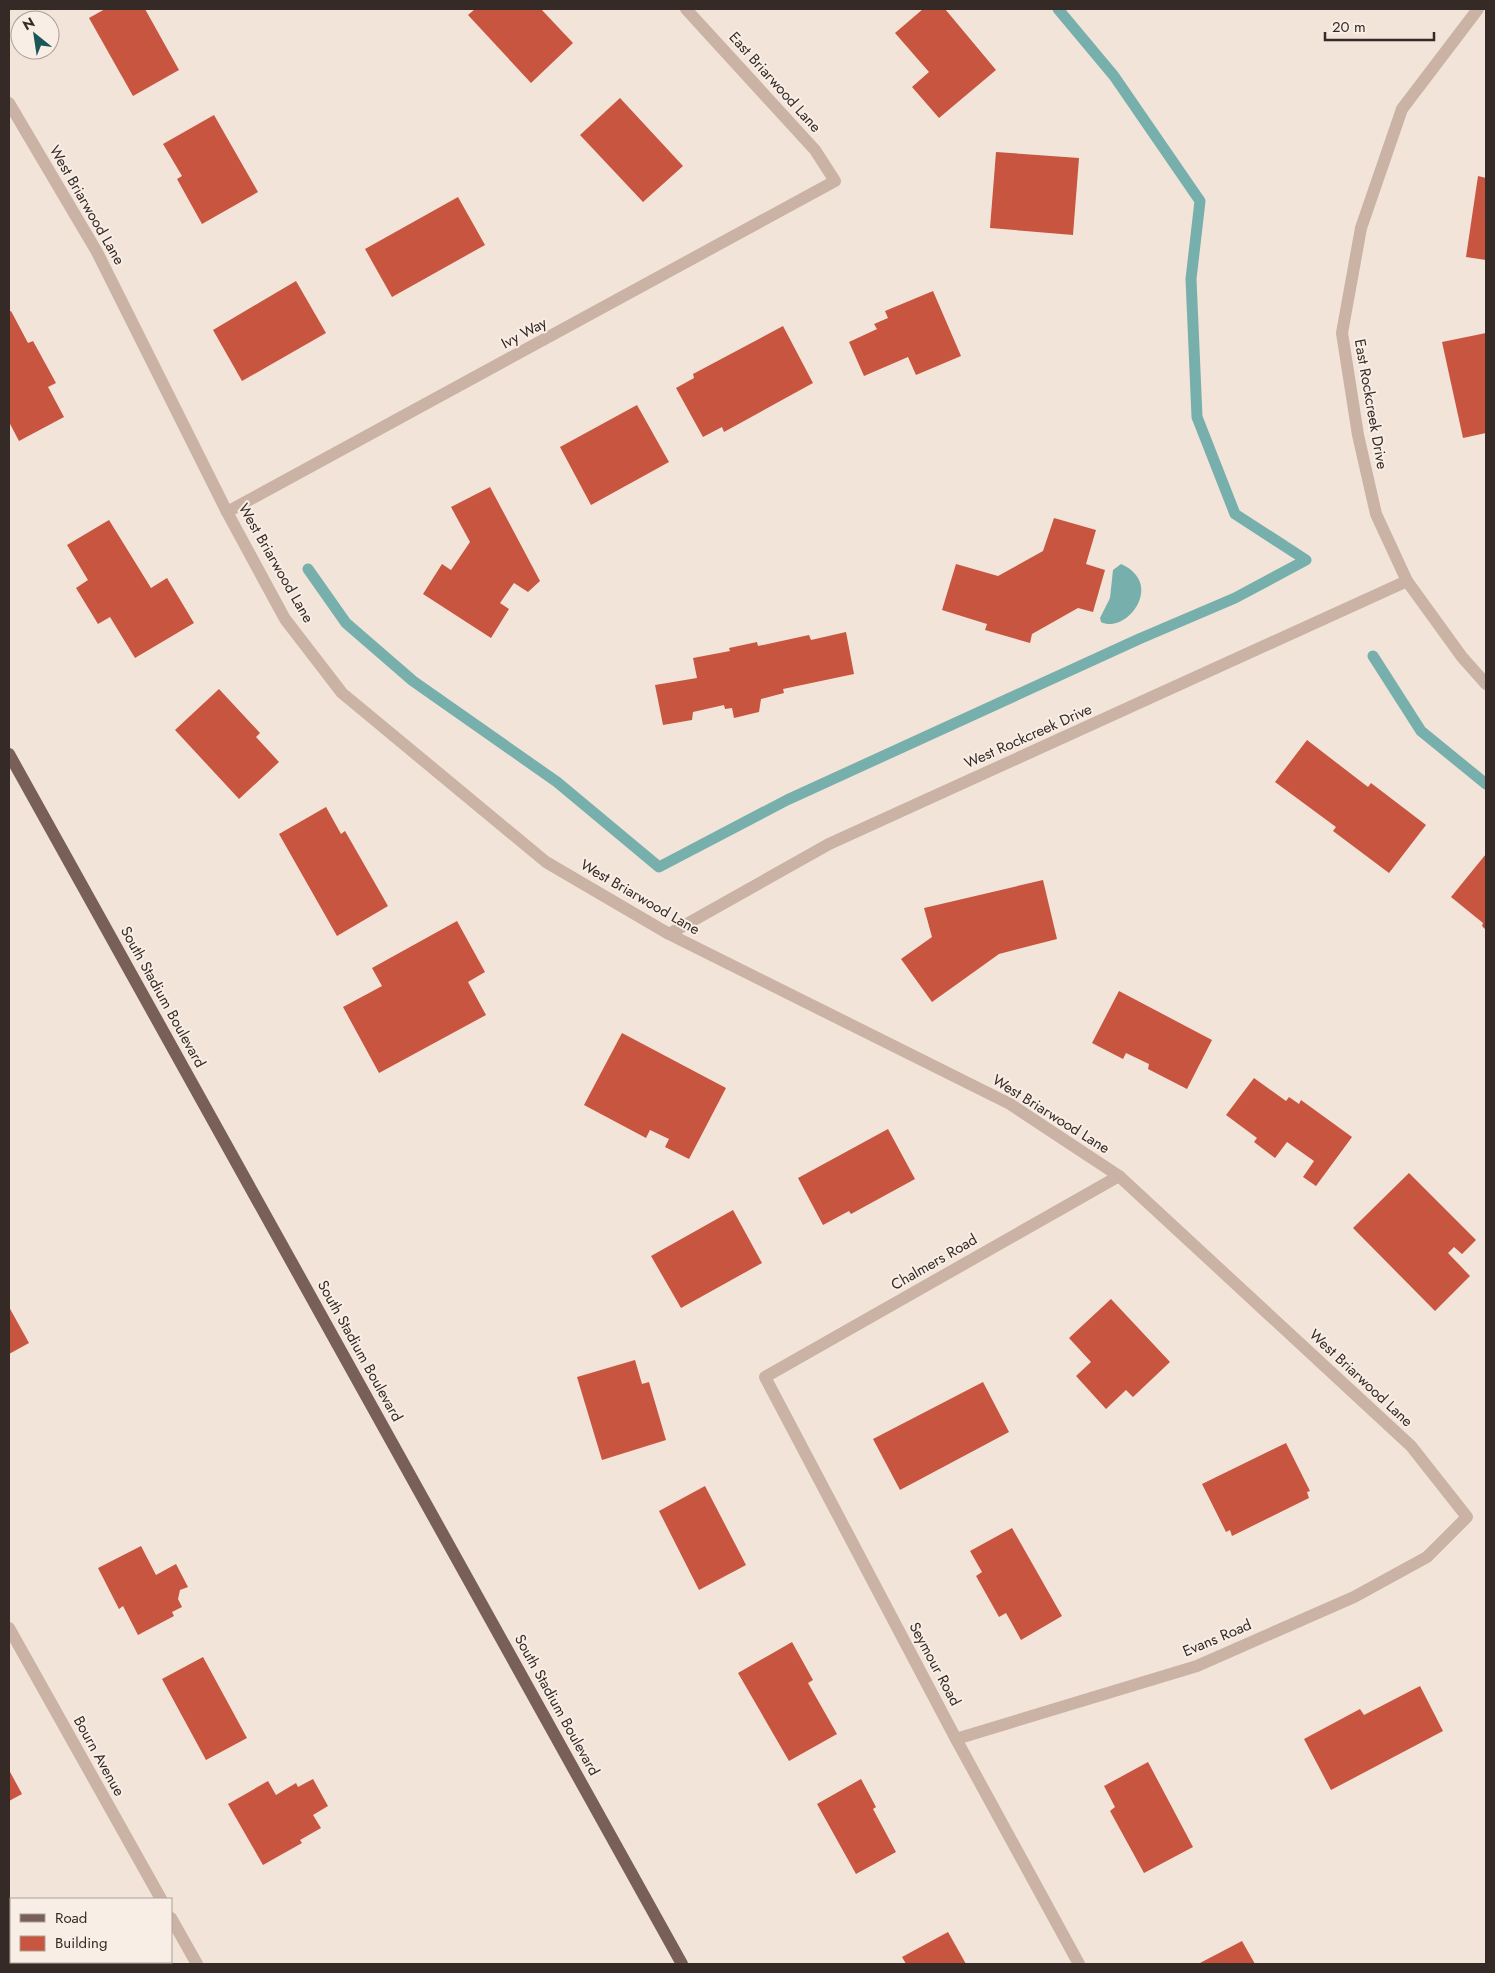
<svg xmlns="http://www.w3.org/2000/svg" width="1495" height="1973" font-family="Jost,sans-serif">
  <rect width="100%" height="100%" fill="#f2e4d9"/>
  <polygon fill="#b7c199" points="29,1962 104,1962 105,1964 24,1964"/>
  <path fill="#77afac" d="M1121 564C1166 584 1126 635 1101 622L1100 618 1110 598 1113 570Z"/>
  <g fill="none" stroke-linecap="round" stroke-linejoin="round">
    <g stroke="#77afac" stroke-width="11">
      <polyline points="308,569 346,623 413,681 557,782 659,867 787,800 1139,639 1235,598 1306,560 1235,514 1197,417 1191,279 1200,201 1114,76 1058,9"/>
      <polyline points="1373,656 1421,731 1486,784"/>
    </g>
  </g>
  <g fill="#c85540">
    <polygon points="105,9 145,9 179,70 133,96 89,18"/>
    <polygon points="475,9 541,9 573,43 531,83 468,15"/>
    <polygon points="923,9 945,9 996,70 939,118 912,87 929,72 895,33"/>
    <polygon points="620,98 683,166 643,202 580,135"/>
    <polygon points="214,115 258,192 202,224 177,179 182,176 163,144"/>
    <polygon points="996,152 1079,158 1073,235 990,228"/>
    <polygon points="1478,176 1486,178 1486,260 1466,257"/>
    <polygon points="458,197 485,245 392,297 365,249"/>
    <polygon points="296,281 326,333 242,381 213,330"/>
    <polygon points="933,291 961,356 916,375 908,357 864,376 849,342 877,329 874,324 888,318 885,311"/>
    <polygon points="11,311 28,343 33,341 56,383 48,387 64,417 19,441 9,422 9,312"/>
    <polygon points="783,326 813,383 724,432 722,427 703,437 676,388 694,378 693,374"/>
    <polygon points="1486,333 1486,433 1463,438 1442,342"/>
    <polygon points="637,405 669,462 591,505 560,447"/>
    <polygon points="490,487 540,581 528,592 514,583 500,603 509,609 491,638 423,594 442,564 451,570 470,542 451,507"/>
    <polygon points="1054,518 1096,530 1086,564 1105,570 1093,612 1078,608 1032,634 1030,643 985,630 987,624 942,610 956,564 998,576 1043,551"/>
    <polygon points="109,520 151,588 167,578 194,623 135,658 110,617 98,624 76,588 88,580 67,545"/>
    <polygon points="846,632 854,674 783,689 784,693 761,699 759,712 734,718 732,708 725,709 724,705 693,712 692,720 663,725 655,685 697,678 693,658 730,651 729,648 757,642 758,646 809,635 811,640"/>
    <polygon points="219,689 260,733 256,737 279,762 239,799 175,730"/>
    <polygon points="1307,740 1368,787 1371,783 1426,825 1389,873 1333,831 1336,827 1275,782"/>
    <polygon points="326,807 341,834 345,831 388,906 337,936 279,834"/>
    <polygon points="1486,854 1486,930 1482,926 1483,923 1451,897"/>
    <polygon points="1043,880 1057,939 999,954 932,1002 901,959 932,937 924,908"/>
    <polygon points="457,921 485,972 468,982 486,1015 379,1073 343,1007 382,986 372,968"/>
    <polygon points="1119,991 1212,1040 1187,1089 1148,1069 1149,1064 1126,1053 1123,1059 1092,1043"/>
    <polygon points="622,1033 726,1088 689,1159 665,1147 669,1139 650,1130 646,1138 584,1105"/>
    <polygon points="1254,1078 1286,1101 1289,1097 1299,1104 1301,1100 1352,1137 1316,1186 1303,1177 1314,1161 1287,1142 1275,1158 1254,1142 1257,1138 1226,1115"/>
    <polygon points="888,1129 915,1179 851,1214 849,1211 823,1225 798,1178"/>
    <polygon points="1409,1173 1476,1240 1462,1254 1454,1247 1448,1253 1470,1276 1435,1311 1353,1228"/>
    <polygon points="733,1210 762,1263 681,1308 651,1256"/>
    <polygon points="1111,1299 1170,1362 1133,1397 1126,1390 1106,1409 1076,1376 1091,1362 1069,1338"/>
    <polygon points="9,1307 29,1343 9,1354"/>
    <polygon points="635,1360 642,1384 649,1382 666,1440 602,1460 577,1377"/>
    <polygon points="983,1382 1009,1432 900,1490 873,1439"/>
    <polygon points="1286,1443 1310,1491 1307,1492 1309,1498 1232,1536 1230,1530 1226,1532 1202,1484"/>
    <polygon points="705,1486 746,1565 699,1590 659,1511"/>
    <polygon points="1012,1528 1062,1616 1021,1640 1006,1613 999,1617 976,1576 982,1572 970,1551"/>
    <polygon points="141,1546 156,1575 176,1564 188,1587 180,1590 178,1599 182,1607 172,1612 174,1616 138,1635 123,1606 119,1609 98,1568"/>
    <polygon points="792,1642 813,1680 808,1683 837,1734 789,1761 738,1673"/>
    <polygon points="203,1657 247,1738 206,1760 162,1679"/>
    <polygon points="1420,1686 1443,1731 1331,1790 1304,1739 1360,1709 1364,1715"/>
    <polygon points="1148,1762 1193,1847 1144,1873 1110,1811 1115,1807 1104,1786"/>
    <polygon points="9,1770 22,1794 9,1801"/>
    <polygon points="313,1779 328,1806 313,1815 321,1828 300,1840 302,1843 263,1865 228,1804 268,1781 276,1795 296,1783 298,1787"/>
    <polygon points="861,1779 876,1807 873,1809 896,1852 856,1874 817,1804"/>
    <polygon points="948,1932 966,1964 906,1964 902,1957"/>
    <polygon points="1242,1941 1255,1964 1201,1964 1200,1963"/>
  </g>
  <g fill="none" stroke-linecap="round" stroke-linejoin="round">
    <g stroke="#cab2a5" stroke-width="12">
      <polyline points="1478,9 1402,109 1361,228 1342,333 1358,435 1376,514 1407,581 1462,657 1486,684"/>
      <polyline points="9,103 97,252 227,512 285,619 342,693 546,862 669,934 1010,1104 1119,1176 1411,1446 1467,1517 1427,1557 1354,1597 1197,1666 956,1739"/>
      <polyline points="227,512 835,181 815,150 686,9"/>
      <polyline points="669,934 829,844 1407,581"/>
      <polyline points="9,1628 161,1899"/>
      <polyline points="171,1918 197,1964"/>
      <polyline points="1079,1964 956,1739 765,1377 1119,1176"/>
    </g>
    <polyline stroke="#785f57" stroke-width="12" points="9,754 682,1964"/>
  </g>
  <g text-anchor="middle" stroke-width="4" stroke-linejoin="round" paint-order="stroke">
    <g font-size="15" fill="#352a26" stroke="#f9eee5">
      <text transform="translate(775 82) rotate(48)" y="5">East Briarwood Lane</text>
      <text transform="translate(87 205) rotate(60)" y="5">West Briarwood Lane</text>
      <text transform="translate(524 333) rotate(-28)" y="5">Ivy Way</text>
      <text transform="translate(1371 404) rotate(80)" y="5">East Rockcreek Drive</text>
      <text transform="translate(276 563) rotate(60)" y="5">West Briarwood Lane</text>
      <text transform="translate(1028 736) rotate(-24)" y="5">West Rockcreek Drive</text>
      <text transform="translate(640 897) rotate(30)" y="5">West Briarwood Lane</text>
      <text transform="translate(163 997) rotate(61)" y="5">South Stadium Boulevard</text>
      <text transform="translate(1051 1114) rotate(32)" y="5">West Briarwood Lane</text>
      <text transform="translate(934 1262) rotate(-30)" y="5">Chalmers Road</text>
      <text transform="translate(360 1351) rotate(61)" y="5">South Stadium Boulevard</text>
      <text transform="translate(1361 1378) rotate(43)" y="5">West Briarwood Lane</text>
      <text transform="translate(1217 1638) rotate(-23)" y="5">Evans Road</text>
      <text transform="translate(935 1664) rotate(62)" y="5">Seymour Road</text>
      <text transform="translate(557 1705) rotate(61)" y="5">South Stadium Boulevard</text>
      <text transform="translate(99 1756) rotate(61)" y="5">Bourn Avenue</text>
    </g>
  </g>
  <rect width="1495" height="1973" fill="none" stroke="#352a26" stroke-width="20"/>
  <rect x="10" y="1898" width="162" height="65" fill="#f9eee5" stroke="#aba099"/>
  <rect x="20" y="1914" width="25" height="8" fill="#785f57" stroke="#aba099"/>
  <text x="55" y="1923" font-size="15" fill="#352a26">Road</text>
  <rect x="20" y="1936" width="25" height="15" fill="#c85540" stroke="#aba099"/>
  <text x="55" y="1948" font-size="15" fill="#352a26">Building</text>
  <g transform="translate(35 35) rotate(330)"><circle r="24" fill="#f9eee5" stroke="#aba099"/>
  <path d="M0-4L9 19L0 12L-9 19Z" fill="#1b5756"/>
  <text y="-8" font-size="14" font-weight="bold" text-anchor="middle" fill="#352a26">N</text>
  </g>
  <path d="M1325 32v8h109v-8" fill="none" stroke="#352a26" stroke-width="2.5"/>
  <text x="1332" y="32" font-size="15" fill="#352a26" stroke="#f9eee5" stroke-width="4" paint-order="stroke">20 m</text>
</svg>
